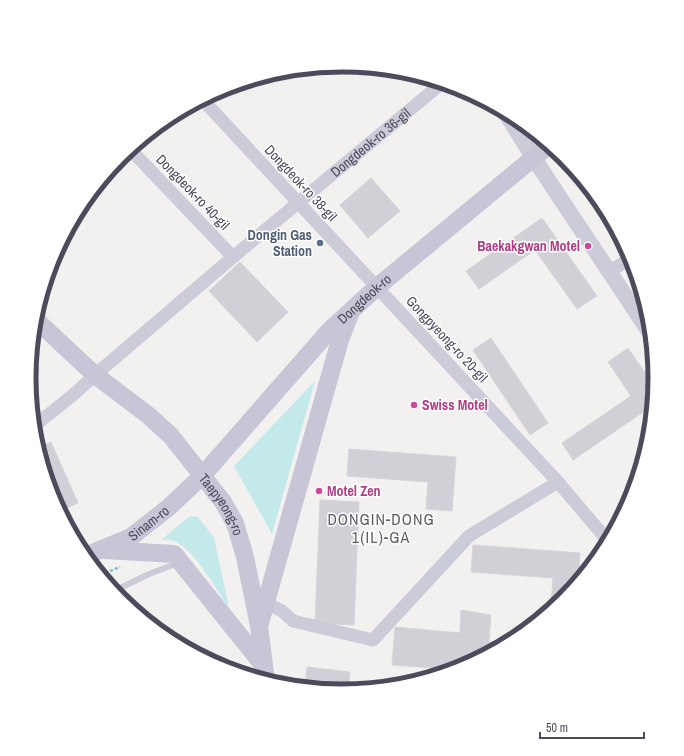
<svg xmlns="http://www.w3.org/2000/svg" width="684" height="756" font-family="'Archivo Narrow',sans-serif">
  <rect width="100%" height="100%" fill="#f2f1f0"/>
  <g fill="#c4e9ea">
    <polygon points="315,381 272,534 234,466"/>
    <path d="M190 516 198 517 214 538 229 608C216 589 196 552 176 542 171 539 166 540 161 540Z"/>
  </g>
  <g fill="#d2d0d7" stroke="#d6d4da">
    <polygon points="371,178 400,211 368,238 340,205"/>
    <polygon points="542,218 597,296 577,309 535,250 479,289 466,271"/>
    <polygon points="240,262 288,312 257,342 209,291"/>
    <polygon points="491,338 548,423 530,435 473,350"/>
    <polygon points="628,348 654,386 652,406 573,460 562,443 631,396 608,362"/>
    <polygon points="51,442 78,503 60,511 53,498 50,488 58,484 51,467 44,470 38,448"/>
    <polygon points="349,449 456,457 452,511 426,509 428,482 347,476"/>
    <polygon points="320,500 359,502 354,625 315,623"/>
    <polygon points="473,545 580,553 578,581 563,599 555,606 551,605 553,578 471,572"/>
    <polygon points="461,610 491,615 488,653 462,667 449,671 449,669 392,665 395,627 460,633"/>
    <polygon points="307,667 350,672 348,690 342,691 305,687"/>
  </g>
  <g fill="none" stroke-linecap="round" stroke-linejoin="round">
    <polyline stroke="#80bac4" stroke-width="2.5" stroke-dasharray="3 2" stroke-linecap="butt" points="101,575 120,567"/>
    <polyline stroke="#cccbd8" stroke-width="6" points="114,591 149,574 178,563"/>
    <g stroke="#cccbd8" stroke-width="13">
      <polyline points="202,99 558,482 608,541"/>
      <polyline points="130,149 233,257"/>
      <polyline points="610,271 631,258"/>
      <path id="s1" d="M34 426 73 395 95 375 233 257 442 83"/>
      <polyline points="266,603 282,611 293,621 373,640 469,536 558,482"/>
    </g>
    <path stroke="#cccbd8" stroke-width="16" d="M505 112C551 188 603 260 651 335"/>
    <g stroke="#c8c5d6" stroke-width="18">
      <path id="s2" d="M35 319 95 375 148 415 171 436 223 502 235 523 245 557 259 626 266 681"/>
      <polyline points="105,550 174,554 264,666"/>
      <path id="s3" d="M85 556 131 537 168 508 202 476 329 331 377 287 549 145"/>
      <polyline points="260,623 340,340 350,314"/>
    </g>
  </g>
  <circle fill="#5c6f8a" stroke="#fff" stroke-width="1.5" cx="320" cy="243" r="4"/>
  <g fill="#d1479c" stroke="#fff" stroke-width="1.5">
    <circle cx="588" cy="246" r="4"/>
    <circle cx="414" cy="405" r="4"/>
    <circle cx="319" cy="491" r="4"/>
  </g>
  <g text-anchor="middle" stroke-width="3" stroke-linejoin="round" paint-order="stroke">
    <g font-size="14" fill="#4c4a5b" stroke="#fff">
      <text dy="5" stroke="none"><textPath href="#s1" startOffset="440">Dongdeok-ro 36-gil</textPath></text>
      <text transform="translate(301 183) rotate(47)" y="5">Dongdeok-ro 38-gil</text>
      <text transform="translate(193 192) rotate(46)" y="5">Dongdeok-ro 40-gil</text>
      <text dy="5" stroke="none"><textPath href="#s3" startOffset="384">Dongdeok-ro</textPath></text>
      <text transform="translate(447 339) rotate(47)" y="5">Gongpyeong-ro 20-gil</text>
      <text dy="5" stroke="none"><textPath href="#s2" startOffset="265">Taepyeong-ro</textPath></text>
      <text dy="5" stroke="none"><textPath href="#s3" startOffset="72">Sinam-ro</textPath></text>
    </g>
    <g font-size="14" font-weight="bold" fill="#4e5e75" stroke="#fff" text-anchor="end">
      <text x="312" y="240">Dongin Gas<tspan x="312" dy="16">Station</tspan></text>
    </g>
    <g font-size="14" font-weight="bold" fill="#b23c85" stroke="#fff" text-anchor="start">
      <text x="580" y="251" text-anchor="end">Baekakgwan Motel</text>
      <text x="422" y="410">Swiss Motel</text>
      <text x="327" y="496">Motel Zen</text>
    </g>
    <g font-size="16" letter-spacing="1" fill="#5e5d64" stroke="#fff">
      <text x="381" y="525">DONGIN-DONG<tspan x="381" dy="18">1(IL)-GA</tspan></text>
    </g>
  </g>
  <path d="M0 0H684V756H0ZM36 378a306 306 0 1 1 612 0a306 306 0 1 1-612 0Z" fill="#fff" fill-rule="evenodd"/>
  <path fill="none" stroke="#4c4a5b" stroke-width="5" d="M36 378a306 306 0 1 1 612 0a306 306 0 1 1-612 0Z"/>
  <path d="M540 732v6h104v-6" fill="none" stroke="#4c4a5b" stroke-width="2"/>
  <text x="546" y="732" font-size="12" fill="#4c4a5b" stroke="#ffffff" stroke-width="3" paint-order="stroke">50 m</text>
</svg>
